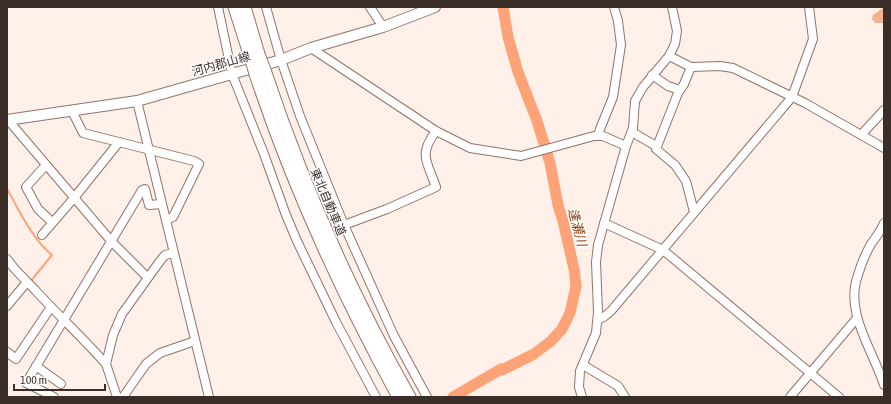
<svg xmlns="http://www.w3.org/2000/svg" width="891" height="404" font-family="'Asap Condensed','Noto Sans JP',sans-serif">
  <rect width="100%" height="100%" fill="#fff1ea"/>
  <polygon fill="#f4b192" points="884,7 884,23 875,23 872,19 873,15"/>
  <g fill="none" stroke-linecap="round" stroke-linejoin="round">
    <path stroke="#fea278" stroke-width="2" d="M7 189C19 210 33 240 52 255L30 282"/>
    <polyline stroke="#fea278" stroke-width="11" points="453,397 501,369 502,370 534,354 551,341 562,329 570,313 576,286 574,269 563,221 558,205 550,163 537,121 518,72 508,37 503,7"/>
    <defs>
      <g id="minor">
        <polyline points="218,7 232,74 264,154 286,215 297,241 336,322 376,397"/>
        <polyline points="266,7 281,60 300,116 344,225 394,336 427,397"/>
        <polyline points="370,7 383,27"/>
        <polyline points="311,48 436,131 470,148 521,156 594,136 603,136 626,146"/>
        <polyline points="669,56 691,67 720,66 733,68 805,103 884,148"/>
        <polyline points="691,67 684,84 678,93 656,149 675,165 686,181 694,212"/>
        <polyline points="652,75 668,86 680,90"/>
        <polyline points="137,101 209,397"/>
        <polyline points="72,111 83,133 194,161 199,164 173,217 166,220"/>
        <polyline points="8,120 112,242 147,277"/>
        <polyline points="632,132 656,146"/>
        <polyline points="861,135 884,110"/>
        <polyline points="598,136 600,129 613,97 621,45 618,21 614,7"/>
        <polyline points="46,165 26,187 38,209 52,222"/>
        <polyline points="604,223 663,250 839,397"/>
        <path d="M884 223C881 231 876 237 871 244 866 253 861 264 858 275 844 312 873 350 884 385"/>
        <path d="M344 225 387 209 436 187C427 161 418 155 436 131"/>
        <polyline points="42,235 74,198 119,142"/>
        <path d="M7 259C15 271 26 280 36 291 59 316 84 339 106 364"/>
        <polyline points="7,306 27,282"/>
        <polyline points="598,320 605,316 611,311 792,97 813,39 809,7"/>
        <polyline points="7,352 16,359 51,307"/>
        <polyline points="583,365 618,386 625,397"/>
        <polyline points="36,366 61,384"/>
        <polyline points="54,397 26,383 142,190 145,189 149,205 161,204"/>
        <polyline points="117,397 106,364 113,335 122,314 160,261 165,255 173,253"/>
        <polyline points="123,397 146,364 160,353 195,341"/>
        <polyline points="582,397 579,387 580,371 596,333 598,312 596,262 598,245 626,146 633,128 635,101 643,87 669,56 675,44 677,31 672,7"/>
        <polyline points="790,397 857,318"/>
      </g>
      <polyline id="major" points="7,120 137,101 281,60 311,48 383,27 435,7"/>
      <g id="highway">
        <polyline points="234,7 250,57"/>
        <polyline points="245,7 259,54"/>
        <path d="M265 70C303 184 351 293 410 397"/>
        <path d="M255 74C292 186 341 293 398 397"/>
      </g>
    </defs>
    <use href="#minor" stroke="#917366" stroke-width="10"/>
    <use href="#major" stroke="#917366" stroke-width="12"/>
    <use href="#highway" stroke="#917366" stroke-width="13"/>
    <use href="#minor" stroke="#fff" stroke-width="8"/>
    <use href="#major" stroke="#fff" stroke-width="10"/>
    <use href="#highway" stroke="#fff" stroke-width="11"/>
    <defs>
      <g id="highway-bridge">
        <polyline points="259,54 265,70"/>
        <polyline points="250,57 255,74"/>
      </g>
    </defs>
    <use href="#highway-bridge" stroke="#917366" stroke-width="13" stroke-linecap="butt"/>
    <use href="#highway-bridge" stroke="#fff" stroke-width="11"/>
  </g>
  <g text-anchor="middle" stroke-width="3" stroke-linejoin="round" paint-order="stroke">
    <g font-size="12" fill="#3b2e28" stroke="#fff">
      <text transform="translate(221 64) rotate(-16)" y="4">河内郡山線</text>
      <text transform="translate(328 202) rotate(67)" y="4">東北自動車道</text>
    </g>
    <g font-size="13" font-style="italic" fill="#8c3c0c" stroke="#fff">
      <text transform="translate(578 227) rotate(75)" y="5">逢瀬川</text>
    </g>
  </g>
  <rect width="891" height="404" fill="none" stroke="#3b2e28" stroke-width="16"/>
  <path d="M14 384v6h91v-6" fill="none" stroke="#3b2e28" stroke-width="2"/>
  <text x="20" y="384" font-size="12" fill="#3b2e28" stroke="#ffffff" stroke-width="3" paint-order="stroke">100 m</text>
</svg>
